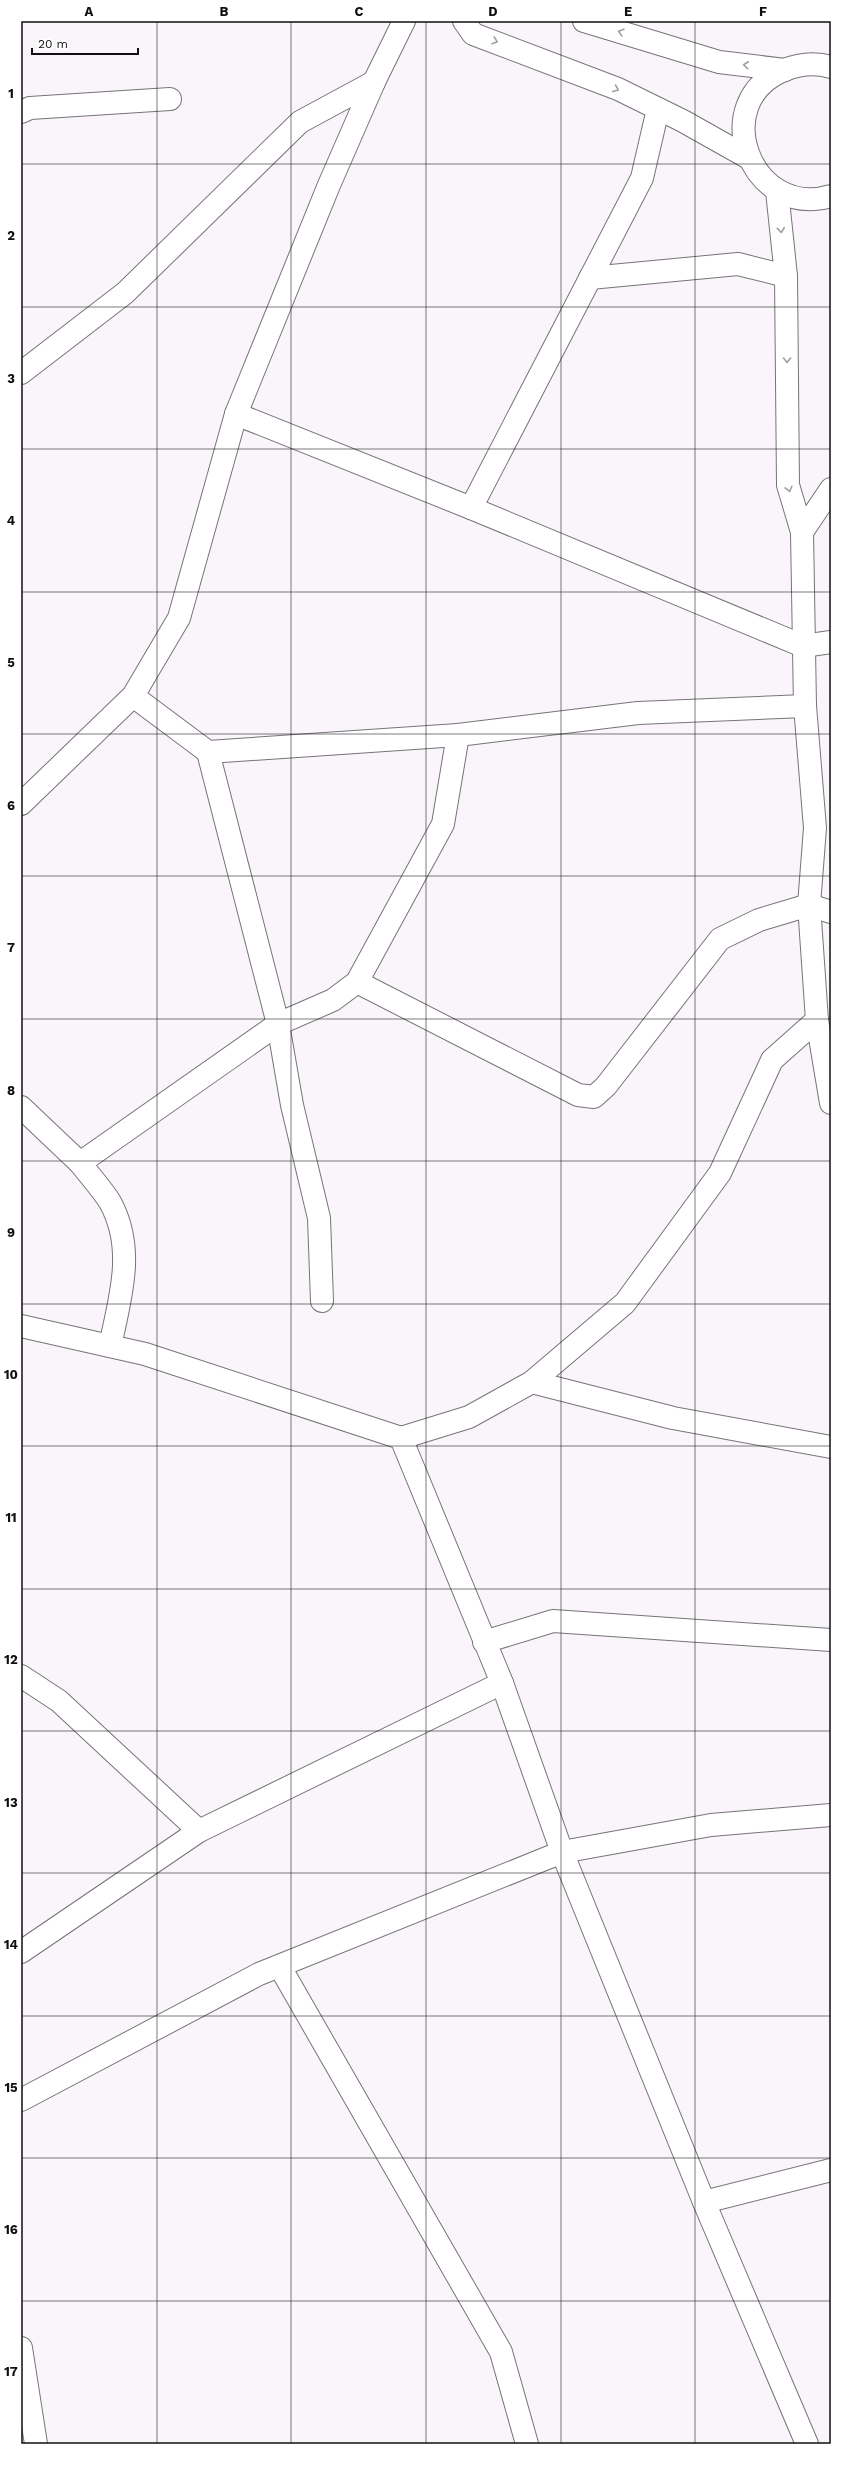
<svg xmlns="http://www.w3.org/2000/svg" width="852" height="2465" font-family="'Work Sans',sans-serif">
  <rect width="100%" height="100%" fill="#f9f5fa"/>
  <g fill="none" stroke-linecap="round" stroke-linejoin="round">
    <defs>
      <g id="minor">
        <polyline points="464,21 473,34 618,89 683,121 747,157"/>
        <polyline points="584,21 719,62 785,70"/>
        <path d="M831 67C815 62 799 64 784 70 707 101 750 220 831 196"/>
        <polyline points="21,112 30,108 170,99"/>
        <polyline points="777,191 786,276 788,485 802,532 805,706 815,828 809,905 817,1020 831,1103"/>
        <polyline points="590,278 738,264 786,276"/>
        <polyline points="21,373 125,293 300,122 374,82"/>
        <polyline points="236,414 471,508 803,646 831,642"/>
        <polyline points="471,508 642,178 658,109"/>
        <polyline points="802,532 831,489"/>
        <polyline points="133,696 208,752 458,735"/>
        <polyline points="208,752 278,1024 292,1105 319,1218 322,1301"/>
        <polyline points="21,804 133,696 179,618 236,414 329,185 374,82 404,21"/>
        <polyline points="357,982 578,1095 594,1097 606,1086 720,939 759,920 809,905 831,912"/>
        <polyline points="21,1107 80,1163 278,1024 333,1000 357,982 443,824 458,735 638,713 805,706"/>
        <path d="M80 1163C90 1176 102 1189 110 1202 136 1249 120 1298 110 1346"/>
        <polyline points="21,1326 145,1354 401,1438 502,1683 562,1852 704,2202 807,2444"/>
        <polyline points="532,1382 673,1418 831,1447"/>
        <polyline points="401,1438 469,1417 532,1382 625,1303 720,1173 772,1060 817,1020"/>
        <polyline points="484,1642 553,1621 831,1640"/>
        <polyline points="21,1676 59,1701 199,1831 21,1952"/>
        <polyline points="199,1831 502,1683"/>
        <polyline points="280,1967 501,2352 527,2444"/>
        <polyline points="21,2100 259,1974 562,1852 711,1825 831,1815"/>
        <polyline points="704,2202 831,2170"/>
        <polyline points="21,2348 36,2444"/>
      </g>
    </defs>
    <use href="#minor" stroke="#777478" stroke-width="24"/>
    <use href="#minor" stroke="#fff" stroke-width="22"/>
  </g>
  <defs><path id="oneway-chevron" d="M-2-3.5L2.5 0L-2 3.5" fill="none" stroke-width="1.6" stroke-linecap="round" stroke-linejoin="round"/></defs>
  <g stroke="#9f9f9f">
    <use href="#oneway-chevron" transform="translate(621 32) rotate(-163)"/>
    <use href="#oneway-chevron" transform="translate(495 41) rotate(19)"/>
    <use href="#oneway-chevron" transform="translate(746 65) rotate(-174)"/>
    <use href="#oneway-chevron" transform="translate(616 89) rotate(23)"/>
    <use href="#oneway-chevron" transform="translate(781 230) rotate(84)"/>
    <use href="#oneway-chevron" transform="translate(787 360) rotate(90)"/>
    <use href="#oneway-chevron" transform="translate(789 489) rotate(76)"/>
  </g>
  <path fill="none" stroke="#100f10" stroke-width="1" stroke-opacity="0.55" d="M157 21V2444M291 21V2444M426 21V2444M561 21V2444M695 21V2444M21 164H831M21 307H831M21 449H831M21 592H831M21 734H831M21 876H831M21 1019H831M21 1161H831M21 1304H831M21 1446H831M21 1589H831M21 1731H831M21 1873H831M21 2016H831M21 2158H831M21 2301H831"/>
  <rect width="852" height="2465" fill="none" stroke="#ffffff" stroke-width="44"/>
  <path d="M32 48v6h106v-6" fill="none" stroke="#100f10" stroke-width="2"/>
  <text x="38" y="48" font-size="12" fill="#100f10" stroke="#ffffff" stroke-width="3" paint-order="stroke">20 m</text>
  <rect x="22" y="22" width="808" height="2421" fill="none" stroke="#100f10" stroke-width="1.5"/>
  <g font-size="13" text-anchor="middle" font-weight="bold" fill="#100f10">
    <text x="89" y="16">A</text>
    <text x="224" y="16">B</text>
    <text x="359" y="16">C</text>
    <text x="493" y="16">D</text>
    <text x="628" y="16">E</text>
    <text x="763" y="16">F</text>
    <text x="11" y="98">1</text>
    <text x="11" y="240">2</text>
    <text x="11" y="383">3</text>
    <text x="11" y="525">4</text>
    <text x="11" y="667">5</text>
    <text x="11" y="810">6</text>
    <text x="11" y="952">7</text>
    <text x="11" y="1095">8</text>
    <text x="11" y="1237">9</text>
    <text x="11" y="1379">10</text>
    <text x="11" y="1522">11</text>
    <text x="11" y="1664">12</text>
    <text x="11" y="1807">13</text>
    <text x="11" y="1949">14</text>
    <text x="11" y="2092">15</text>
    <text x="11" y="2234">16</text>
    <text x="11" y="2376">17</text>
  </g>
</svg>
